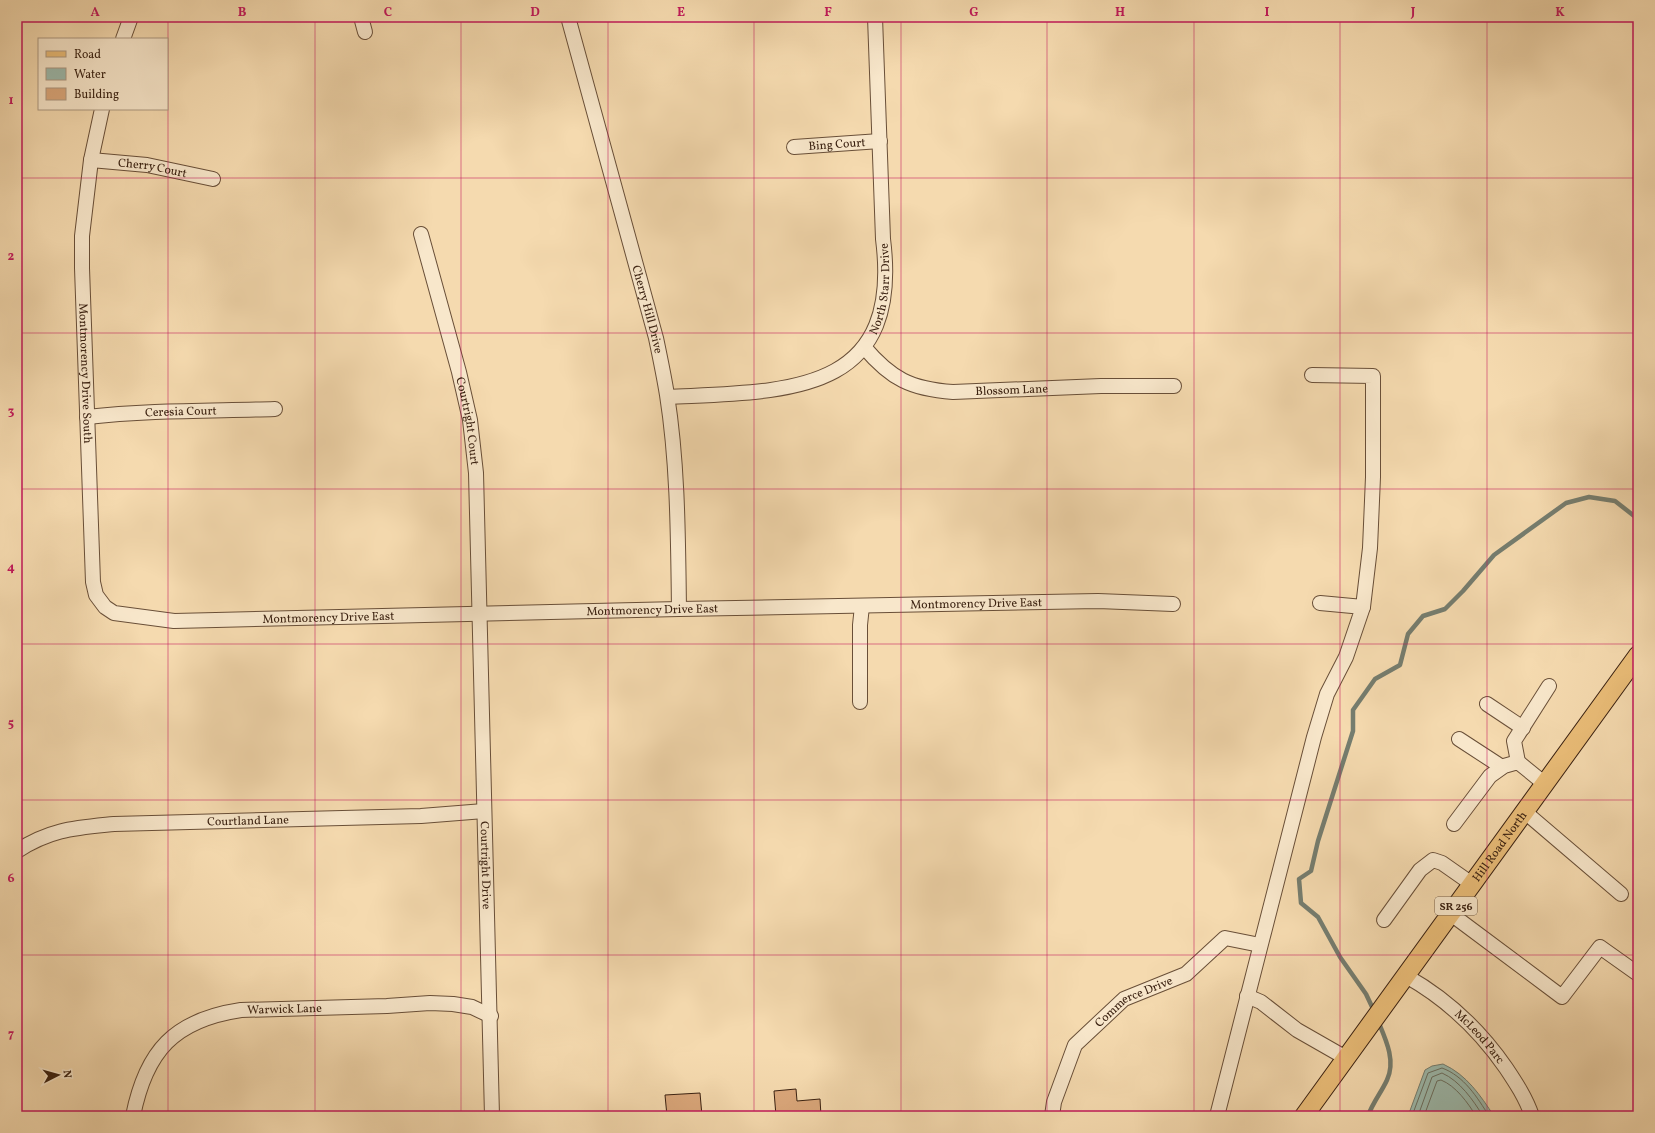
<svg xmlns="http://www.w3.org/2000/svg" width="1655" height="1133" font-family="Vollkorn,serif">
  <rect width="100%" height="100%" fill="#f5daaf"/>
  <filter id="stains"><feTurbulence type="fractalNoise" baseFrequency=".005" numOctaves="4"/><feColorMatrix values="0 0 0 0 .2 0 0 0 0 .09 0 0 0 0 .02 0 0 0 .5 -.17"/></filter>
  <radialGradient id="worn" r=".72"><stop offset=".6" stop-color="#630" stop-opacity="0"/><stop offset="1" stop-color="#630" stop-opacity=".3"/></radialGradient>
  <path fill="#9cbaad" stroke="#757d6f" d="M1443 1064C1467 1075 1480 1095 1494 1116H1408L1425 1070 1432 1066Z"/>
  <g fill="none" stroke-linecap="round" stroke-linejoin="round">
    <g stroke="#6b6e5f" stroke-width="1">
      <path d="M1412 1116 1428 1073 1442 1068C1464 1076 1477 1097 1489 1116"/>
      <path d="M1418 1116 1432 1077 1442 1073C1460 1081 1473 1100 1483 1116"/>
      <path d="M1424 1116 1437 1081 1441 1080C1456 1086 1468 1103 1476 1116"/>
    </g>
    <g stroke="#757d6f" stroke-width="4.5">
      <polyline points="1632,17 1638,28"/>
      <polyline points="1374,1011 1366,994 1340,957 1318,917 1301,903 1299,879 1311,871 1318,841 1353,731 1353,710 1375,679 1400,665 1408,634 1423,616 1445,609 1463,591 1494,555 1566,503 1589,497 1615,501 1638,519"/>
      <path d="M1368 1116C1373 1102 1381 1093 1387 1080 1396 1061 1386 1040 1378 1021"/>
    </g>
  </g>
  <g fill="#daa77b" stroke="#3a2111">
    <polygon points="796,1089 797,1101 820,1099 821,1116 776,1116 774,1091"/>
    <polygon points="700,1093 702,1116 667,1116 665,1095"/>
  </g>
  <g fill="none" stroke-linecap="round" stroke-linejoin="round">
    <defs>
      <g id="minor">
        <polyline points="361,17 365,32"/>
        <path id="s1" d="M568 17 656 338C660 357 664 376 667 395 678 465 678 538 679 609"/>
        <polyline points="123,39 131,17"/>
        <path id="s2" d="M102 109 91 160 82 236V268L93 582 96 595 105 607 114 613 174 621 216 620 679 609 1098 601 1173 604"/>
        <path id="s3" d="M794 147 880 141"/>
        <path id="s4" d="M91 160 147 165 213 179"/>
        <path id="s5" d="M421 234 459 372 470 420 476 473 492 1116"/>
        <path id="s6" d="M864 347C891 379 911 389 953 392L1101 386H1174"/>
        <polyline points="1312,375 1373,376 1373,477 1370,548 1363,607"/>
        <path id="s7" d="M668 397C785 391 903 397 883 239L875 17"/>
        <path id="s8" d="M87 417C149 410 212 411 275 409"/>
        <polyline points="860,702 860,625 862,606"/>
        <polyline points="1487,704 1523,728"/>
        <polyline points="1459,739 1502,767"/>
        <polyline points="1518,762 1514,741 1549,686"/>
        <polyline points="1525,812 1621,894"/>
        <polyline points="1454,824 1490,776 1504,766 1518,762 1545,784"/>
        <path id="s9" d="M17 851C51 829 75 828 114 824L421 816 484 811"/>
        <polyline points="1451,914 1562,997 1600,947 1638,974"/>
        <polyline points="1384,920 1420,870 1433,860 1442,863 1472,884"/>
        <path id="s10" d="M1406 976C1447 999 1479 1029 1506 1068 1516 1083 1526 1098 1532 1116"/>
        <polyline points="1247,996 1261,1002 1297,1030 1346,1058"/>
        <path id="s11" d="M133 1116C146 1051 174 1020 241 1010L387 1006 430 1003 453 1004 472 1007 491 1016"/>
        <path id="s12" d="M1052 1116 1054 1102 1075 1045 1124 999 1186 974 1225 938 1260 945"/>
        <polyline points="1217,1116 1314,737 1327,694 1346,657 1363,607 1320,603"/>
      </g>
      <g id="major">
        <path id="s13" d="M1304 1116 1638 655"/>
      </g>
    </defs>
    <use href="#minor" stroke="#694f38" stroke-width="16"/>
    <use href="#major" stroke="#3a2111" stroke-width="20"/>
    <use href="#minor" stroke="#f8e7cb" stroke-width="14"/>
    <use href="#major" stroke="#eabd78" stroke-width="18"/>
  </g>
  <path fill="none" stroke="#c2185b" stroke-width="1" stroke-opacity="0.55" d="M168 17V1116M315 17V1116M461 17V1116M608 17V1116M754 17V1116M901 17V1116M1047 17V1116M1194 17V1116M1340 17V1116M1487 17V1116M17 178H1638M17 333H1638M17 489H1638M17 644H1638M17 800H1638M17 955H1638"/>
  <g text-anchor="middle" stroke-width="3" stroke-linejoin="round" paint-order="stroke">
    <rect fill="#f8e7cb" stroke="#735c49" stroke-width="1" x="1435" y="897" width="42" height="18" rx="3"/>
    <g font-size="11" font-weight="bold" fill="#3a2111">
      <text x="1456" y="910">SR 256</text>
    </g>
    <g font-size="12" fill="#3a2111" stroke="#f8e7cb">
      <text dy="4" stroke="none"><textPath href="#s3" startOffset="43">Bing Court</textPath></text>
      <text dy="4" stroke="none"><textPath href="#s4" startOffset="62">Cherry Court</textPath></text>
      <text dy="4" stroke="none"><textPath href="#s7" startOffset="270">North Starr Drive</textPath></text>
      <text dy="4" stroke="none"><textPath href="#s1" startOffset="303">Cherry Hill Drive</textPath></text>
      <text dy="4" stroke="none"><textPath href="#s2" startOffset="266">Montmorency Drive South</textPath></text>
      <text dy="4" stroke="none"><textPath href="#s6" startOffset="162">Blossom Lane</textPath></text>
      <text dy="4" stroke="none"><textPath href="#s8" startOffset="94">Ceresia Court</textPath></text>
      <text dy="4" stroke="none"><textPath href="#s5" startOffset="193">Courtright Court</textPath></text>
      <text dy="4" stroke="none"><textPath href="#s2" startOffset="1377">Montmorency Drive East</textPath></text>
      <text dy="4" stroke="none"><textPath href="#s2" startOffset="1053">Montmorency Drive East</textPath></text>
      <text dy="4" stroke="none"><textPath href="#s2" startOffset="729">Montmorency Drive East</textPath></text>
      <text dy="4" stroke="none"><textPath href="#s9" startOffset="236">Courtland Lane</textPath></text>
      <text dy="4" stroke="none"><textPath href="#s13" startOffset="333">Hill Road North</textPath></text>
      <text dy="4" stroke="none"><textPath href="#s5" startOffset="638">Courtright Drive</textPath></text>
      <text dy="4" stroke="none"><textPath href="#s12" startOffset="149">Commerce Drive</textPath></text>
      <text dy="4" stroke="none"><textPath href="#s11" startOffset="208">Warwick Lane</textPath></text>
      <text dy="4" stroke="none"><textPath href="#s10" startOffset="96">McLeod Parc</textPath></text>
    </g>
  </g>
  <rect width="1655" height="1133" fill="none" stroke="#f5daaf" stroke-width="44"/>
  <rect x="38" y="38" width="130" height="72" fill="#f8e7cb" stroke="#ac9881"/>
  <rect x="46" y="51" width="20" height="6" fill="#eabd78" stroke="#ac9881"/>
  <text x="74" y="58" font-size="12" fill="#3a2111">Road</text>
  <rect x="46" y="68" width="20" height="12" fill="#9cbaad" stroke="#ac9881"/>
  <text x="74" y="78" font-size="12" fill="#3a2111">Water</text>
  <rect x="46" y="88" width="20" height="12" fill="#daa77b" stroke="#ac9881"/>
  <text x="74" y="98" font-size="12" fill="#3a2111">Building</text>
  <g transform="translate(58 1075) rotate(84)" stroke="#f8e7cb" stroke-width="3" paint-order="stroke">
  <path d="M0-3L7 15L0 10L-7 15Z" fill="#3a2111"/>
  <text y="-6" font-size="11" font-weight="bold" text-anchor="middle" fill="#3a2111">N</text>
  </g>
  <rect x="22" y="22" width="1611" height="1089" fill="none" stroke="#c2185b" stroke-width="1.5"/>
  <g font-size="13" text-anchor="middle" font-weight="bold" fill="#c2185b">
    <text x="95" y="16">A</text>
    <text x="242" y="16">B</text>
    <text x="388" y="16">C</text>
    <text x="535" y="16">D</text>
    <text x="681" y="16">E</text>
    <text x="828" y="16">F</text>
    <text x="974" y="16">G</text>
    <text x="1120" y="16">H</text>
    <text x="1267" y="16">I</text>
    <text x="1413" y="16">J</text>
    <text x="1560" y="16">K</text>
    <text x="11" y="104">1</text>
    <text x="11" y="260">2</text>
    <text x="11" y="415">3</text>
    <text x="11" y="571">4</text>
    <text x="11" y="727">5</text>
    <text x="11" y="882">6</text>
    <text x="11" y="1038">7</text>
  </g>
  <rect width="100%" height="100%" filter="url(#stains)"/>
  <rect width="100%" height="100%" fill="url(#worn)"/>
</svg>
